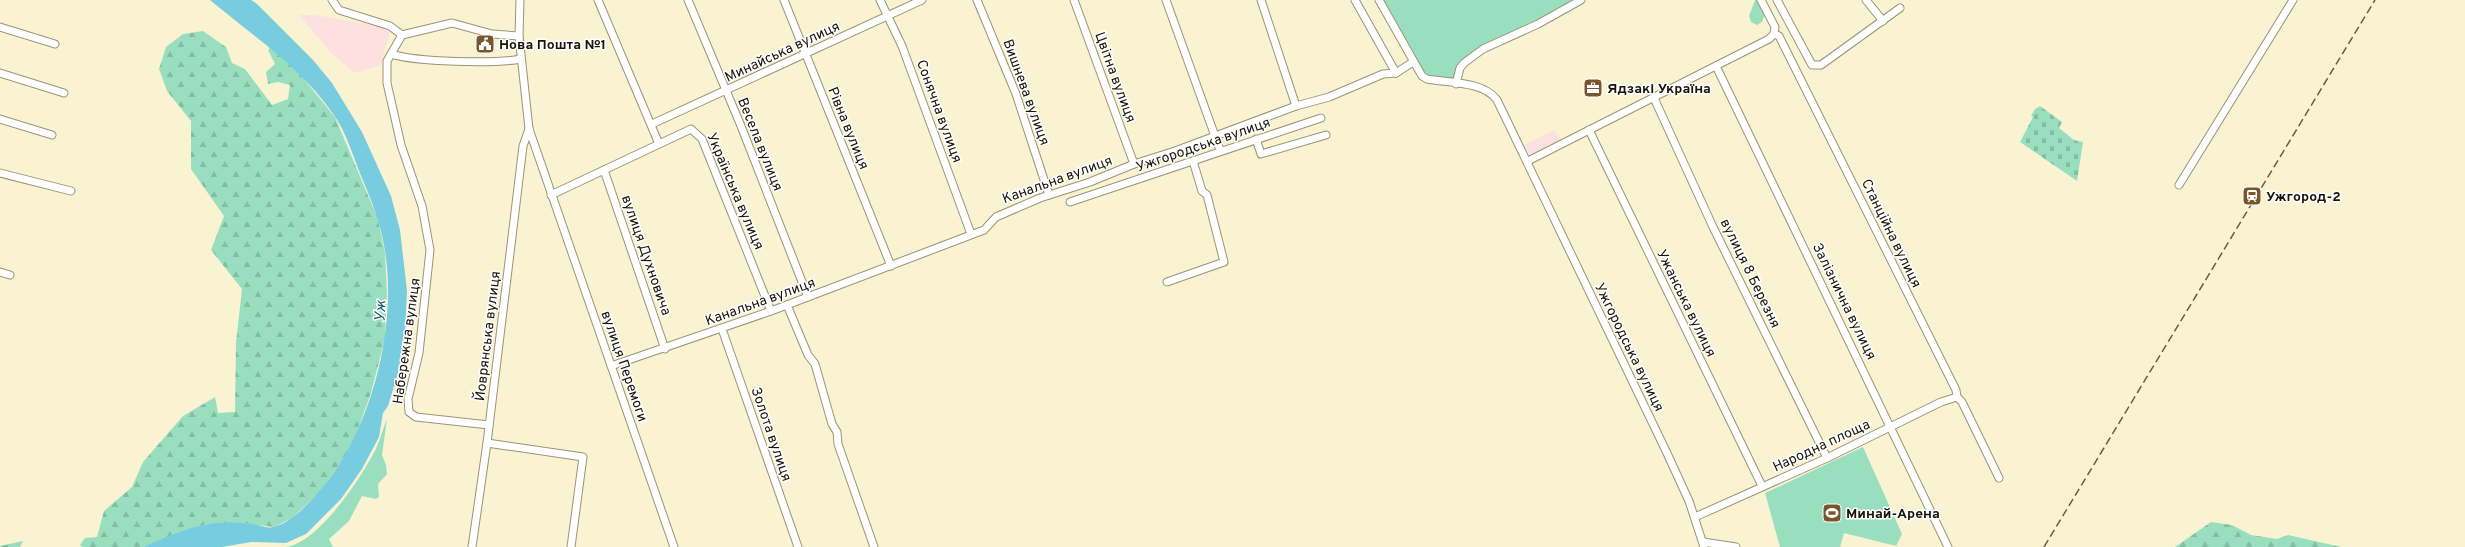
<svg xmlns="http://www.w3.org/2000/svg" width="2465" height="547" font-family="Overpass,sans-serif">
  <defs>
    <pattern id="forest-firs" width="22" height="20" patternUnits="userSpaceOnUse"><rect width="22" height="20" fill="#99dfbf"/><path d="M5 1l3.5 6h-7zM16 11l3.5 6h-7z" fill="#83bea3"/></pattern>
    <pattern id="cemetery-stones" width="16" height="16" patternUnits="userSpaceOnUse"><rect width="16" height="16" fill="#99dfbf"/><path d="M2 7V4a2 2 0 0 1 4 0v3zM10 15v-3a2 2 0 0 1 4 0v3z" fill="#83bea3"/></pattern>
  </defs>
  <rect width="100%" height="100%" fill="#faf3d2"/>
  <g fill="#fce1e0">
    <polygon points="299,15 315,15 391,28 381,65 355,73 333,55"/>
    <polygon points="1554,130 1560,140 1530,155 1524,145"/>
  </g>
  <g fill="#99dfbf">
    <polygon points="1384,0 1577,0 1482,48 1453,78 1443,80 1426,75"/>
    <polygon points="1755,0 1758,0 1765,14 1762,22 1757,25 1751,22 1749,16"/>
    <path d="M387 419 382 455 386 465 387 474 378 484 379 497 376 499 362 496 349 521 329 539 333 547H285C316 545 358 482 372 456 379 445 382 431 387 419Z"/>
    <polygon points="1863,447 1902,534 1896,546 1844,533 1840,547 1780,547 1765,493"/>
  </g>
  <g fill="url(#forest-firs)">
    <polygon points="203,31 226,47 232,63 245,69 272,105 288,99 290,85 278,82 268,84 266,72 275,64 268,50 271,47 299,73 335,117 378,219 385,253 387,294 385,338 371,393 352,446 320,492 292,518 274,527 243,523 206,524 143,547 82,547 80,545 85,538 97,537 104,511 132,487 143,462 183,416 215,397 218,413 235,412 236,343 242,289 211,250 224,216 191,169 191,121 167,91 159,69 166,47 183,34"/>
    <polygon points="2211,522 2232,525 2251,535 2277,539 2288,535 2341,547 2175,547"/>
    <polygon points="23,541 20,547 0,547 0,546"/>
  </g>
  <polygon fill="url(#cemetery-stones)" points="2040,106 2062,122 2059,128 2074,140 2083,142 2077,181 2020,142 2033,117 2031,116 2035,109"/>
  <path fill="#78ccdf" d="M210 0H251L257 4 313 60 332 83 362 132 391 196 400 230 407 291 405 334 398 373 388 406 383 413 379 437 362 469 341 499 306 534 286 543 251 542 222 547H143C162 539 188 527 208 524 223 522 239 522 254 524 261 525 266 529 273 527 279 526 288 521 293 517 364 462 399 338 385 251 381 223 370 197 359 171 352 152 345 131 334 115 301 67 253 36 210 0Z"/>
  <g fill="none" stroke-linecap="round" stroke-linejoin="round">
    <defs>
      <g id="minor">
        <polyline points="332,0 339,10 390,26 402,35 452,23 492,34 519,36"/>
        <polyline points="520,0 519,36 529,129 674,547"/>
        <polyline points="598,0 659,144"/>
        <polyline points="688,0 741,126 808,297"/>
        <polyline points="784,0 891,266"/>
        <polyline points="880,0 902,46 971,234"/>
        <polyline points="977,0 1016,94 1049,195"/>
        <polyline points="1074,0 1134,164"/>
        <polyline points="1166,0 1220,150"/>
        <polyline points="1261,0 1296,106"/>
        <polyline points="1355,0 1396,73"/>
        <path d="M1379 0 1422 76 1427 79C1448 83 1483 81 1497 100L1666 451 1689 501 1704 547"/>
        <polyline points="1761,0 1775,27 1774,34"/>
        <polyline points="1777,0 1812,65 1821,65 1900,8"/>
        <polyline points="1866,0 1883,21"/>
        <polyline points="0,27 55,44"/>
        <polyline points="1774,34 1779,36 1956,390 1957,397 1962,402 1999,478"/>
        <polyline points="402,35 387,61 387,83 401,145 422,206 430,250 419,353 408,399 409,412 416,417 489,425"/>
        <path d="M391 54C416 62 495 64 521 59"/>
        <polyline points="1716,66 1948,547"/>
        <polyline points="0,73 64,93"/>
        <polyline points="1396,73 1413,62"/>
        <polyline points="1456,84 1460,68 1464,63 1483,49 1538,24 1581,0"/>
        <polyline points="1654,98 1713,227 1827,458"/>
        <polyline points="0,119 52,135"/>
        <polyline points="652,124 922,0"/>
        <polyline points="1589,130 1762,486"/>
        <polyline points="1256,139 1261,154 1326,135"/>
        <polyline points="1528,161 1769,39 1774,34"/>
        <polyline points="604,170 665,349"/>
        <polyline points="0,173 71,191"/>
        <polyline points="2179,185 2293,0"/>
        <polyline points="551,195 691,129 702,139 771,311"/>
        <polyline points="1070,202 1321,118"/>
        <polyline points="0,272 10,275"/>
        <polyline points="1167,282 1224,262 1207,195 1202,191 1193,161"/>
        <polyline points="787,305 808,355 815,364 832,424 837,432 838,444 874,547"/>
        <polyline points="722,329 798,547"/>
        <polyline points="611,366 771,311 984,230 996,217 1040,198 1090,182 1134,164 1175,151 1296,106 1329,97 1383,74 1396,73"/>
        <polyline points="487,443 583,457 571,547"/>
        <polyline points="1695,517 1827,458 1941,402 1957,397"/>
        <polyline points="1703,542 1736,547"/>
        <polyline points="472,547 487,443 523,146 529,129"/>
      </g>
    </defs>
    <use href="#minor" stroke="#9a9475" stroke-width="9"/>
    <use href="#minor" stroke="#fff" stroke-width="7"/>
    <polyline stroke="#635e4b" stroke-width="1.5" stroke-dasharray="8 4" stroke-linecap="butt" points="2044,547 2375,0"/>
  </g>
  <defs>
    <symbol id="civic-square" viewBox="-11 -11 22 22"><rect x="-9" y="-9" width="18" height="18" rx="4" fill="#79572e" stroke="#fff"/><path d="M-.6-6.5H3V-4.5H.6V-3L4-1V1h2V6H-6V1h2V-1L-.6-3ZM-1.2 2.5V6h2.4V2.5Z" fill="#fff"/></symbol>
    <symbol id="office-square" viewBox="-11 -11 22 22"><rect x="-9" y="-9" width="18" height="18" rx="4" fill="#79572e" stroke="#fff"/><path d="M-6-3h4V-5.5h4V-3h4V5H-6ZM-1-4.5V-3h2v-1.5ZM-6 0V1H6V0Z" fill="#fff"/></symbol>
    <symbol id="station-square" viewBox="-11 -11 22 22"><rect x="-9" y="-9" width="18" height="18" rx="4" fill="#79572e" stroke="#fff"/><path d="M-3-6H3Q5-6 5-4V2Q5 4 3 4L4.5 6H3L1.5 4h-3L-3 6H-4.5L-3 4Q-5 4-5 2V-4Q-5-6-3-6ZM-3.5-4v3h7v-3ZM-3.5 1v1.5H-2V1ZM2 1v1.5H3.5V1Z" fill="#fff"/></symbol>
    <symbol id="stadium-square" viewBox="-11 -11 22 22"><rect x="-9" y="-9" width="18" height="18" rx="4" fill="#79572e" stroke="#fff"/><path d="M0-5a6.5 5 0 1 0 0 10a6.5 5 0 1 0 0-10ZM-3.5-1.8h7v3.6h-7Z" fill="#fff"/></symbol>
  </defs>
  <g fill-rule="evenodd">
    <use href="#civic-square" x="474" y="33" width="22" height="22"/>
    <use href="#office-square" x="1582" y="77" width="22" height="22"/>
    <use href="#station-square" x="2241" y="185" width="22" height="22"/>
    <use href="#stadium-square" x="1821" y="502" width="22" height="22"/>
  </g>
  <g text-anchor="middle" stroke-width="3" stroke-linejoin="round" paint-order="stroke">
    <g font-size="14" font-weight="bold" fill="#171408" stroke="#fff" text-anchor="start">
      <text x="499" y="49">Нова Пошта №1</text>
      <text x="1607" y="93">Ядзакі Україна</text>
      <text x="2266" y="201">Ужгород-2</text>
      <text x="1846" y="518">Минай-Арена</text>
    </g>
    <g font-size="14" fill="#171408" stroke="#fff">
      <text transform="translate(782 51) rotate(-25)" y="5">Минайська вулиця</text>
      <text transform="translate(1116 77) rotate(70)" y="5">Цвітна вулиця</text>
      <text transform="translate(1027 92) rotate(70)" y="5">Вишнева вулиця</text>
      <text transform="translate(940 111) rotate(70)" y="5">Сонячна вулиця</text>
      <text transform="translate(849 128) rotate(68)" y="5">Рівна вулиця</text>
      <text transform="translate(761 144) rotate(68)" y="5">Весела вулиця</text>
      <text transform="translate(1203 144) rotate(-19)" y="5">Ужгородська вулиця</text>
      <text transform="translate(1057 179) rotate(-20)" y="5">Канальна вулиця</text>
      <text transform="translate(736 191) rotate(67)" y="5">Українська вулиця</text>
      <text transform="translate(1892 233) rotate(64)" y="5">Станційна вулиця</text>
      <text transform="translate(647 255) rotate(71)" y="5">вулиця Духновича</text>
      <text transform="translate(1751 273) rotate(64)" y="5">вулиця 8 Березня</text>
      <text transform="translate(760 301) rotate(-20)" y="5">Канальна вулиця</text>
      <text transform="translate(1845 301) rotate(64)" y="5">Залізнична вулиця</text>
      <text transform="translate(1687 303) rotate(64)" y="5">Ужанська вулиця</text>
      <text transform="translate(487 336) rotate(-83)" y="5">Йоврянська вулиця</text>
      <text transform="translate(406 341) rotate(-82)" y="5">Набережна вулиця</text>
      <text transform="translate(1630 347) rotate(64)" y="5">Ужгородська вулиця</text>
      <text transform="translate(625 366) rotate(71)" y="5">вулиця Перемоги</text>
      <text transform="translate(772 434) rotate(71)" y="5">Золота вулиця</text>
      <text transform="translate(1821 445) rotate(-25)" y="5">Народна площа</text>
    </g>
    <g font-size="15" font-style="italic" fill="#155c6a" stroke="#fff">
      <text transform="translate(380 311) rotate(-88)" y="5">Уж</text>
    </g>
  </g>
</svg>
